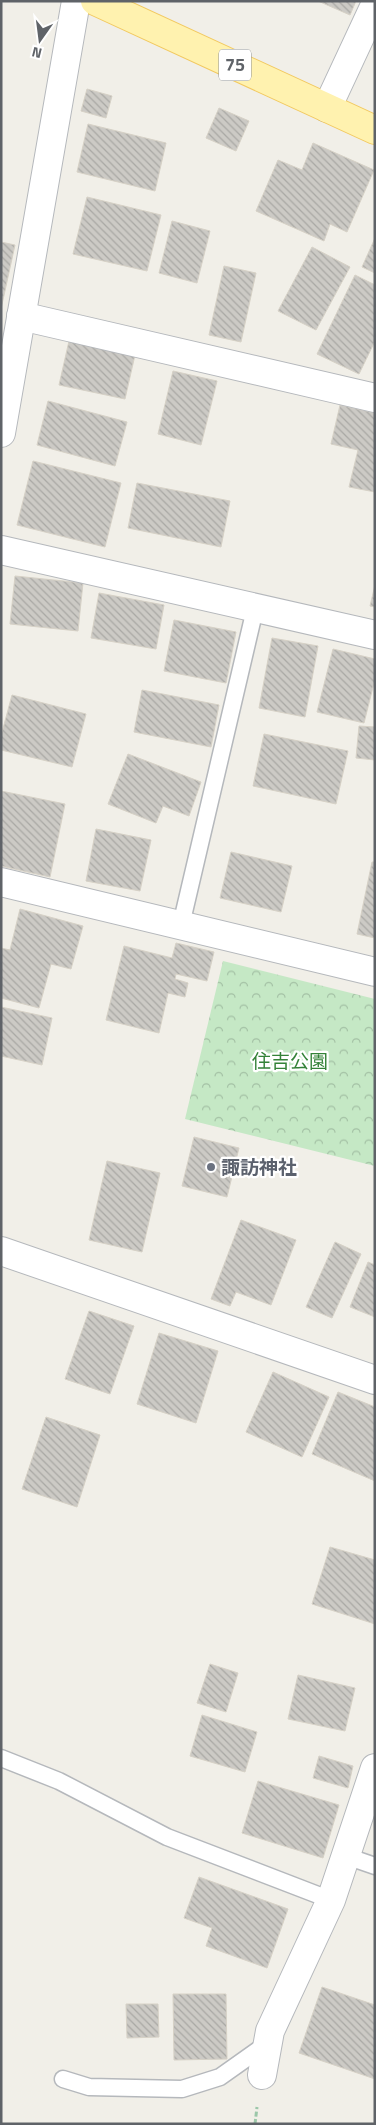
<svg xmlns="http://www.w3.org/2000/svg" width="376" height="2125" font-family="'Titillium Web','Noto Sans JP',sans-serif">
  <defs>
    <pattern id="forest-crowns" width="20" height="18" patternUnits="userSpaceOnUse" patternTransform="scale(1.25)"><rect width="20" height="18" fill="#c5e8c5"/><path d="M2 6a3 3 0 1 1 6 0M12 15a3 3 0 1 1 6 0" fill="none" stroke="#a3c0a4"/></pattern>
    <pattern id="building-back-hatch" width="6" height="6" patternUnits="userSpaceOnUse" patternTransform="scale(1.25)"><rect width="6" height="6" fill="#cccac5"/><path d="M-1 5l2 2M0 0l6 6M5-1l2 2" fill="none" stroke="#a9a8a4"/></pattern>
  </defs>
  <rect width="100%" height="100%" fill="#f1efe8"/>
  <polygon fill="url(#forest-crowns)" points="223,961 375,999 375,1166 185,1119"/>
  <g fill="url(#building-back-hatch)" stroke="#d6d1c6">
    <polygon points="318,1 356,1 350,15"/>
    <polygon points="87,89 112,96 106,118 81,111"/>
    <polygon points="219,108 249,121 236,151 206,138"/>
    <polygon points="88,124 166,143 155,191 77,172"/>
    <polygon points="313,143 374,170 347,232 330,224 324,241 256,211 278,160 302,170"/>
    <polygon points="87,197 161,215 147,271 73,254"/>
    <polygon points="172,221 210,231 197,283 159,273"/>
    <polygon points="375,238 375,273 362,267"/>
    <polygon points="1,242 15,245 1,309"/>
    <polygon points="312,247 350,267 316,330 278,311"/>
    <polygon points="224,266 256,273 241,342 209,335"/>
    <polygon points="355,275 375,285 375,341 359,374 317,354"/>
    <polygon points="69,341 135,355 125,399 59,385"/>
    <polygon points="173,371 217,381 201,445 158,434"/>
    <polygon points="48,401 127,422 115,466 37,445"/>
    <polygon points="340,405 375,413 375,492 349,487 358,450 331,444"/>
    <polygon points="33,461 121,483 105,547 17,525"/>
    <polygon points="137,483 230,501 221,547 128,528"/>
    <polygon points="15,576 83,583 78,631 10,624"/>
    <polygon points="375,585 375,607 370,606"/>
    <polygon points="99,593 164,605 156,649 91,638"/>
    <polygon points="174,620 236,632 226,683 164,671"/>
    <polygon points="272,638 318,646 305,717 259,708"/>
    <polygon points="333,649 375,659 375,679 364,723 317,712"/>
    <polygon points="142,690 219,705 211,747 134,732"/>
    <polygon points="12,695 86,714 72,767 1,750 1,736"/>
    <polygon points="359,726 375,727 375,760 356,758"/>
    <polygon points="264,734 348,751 336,804 253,786"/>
    <polygon points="128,754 201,782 189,816 163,806 156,823 108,804"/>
    <polygon points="1,791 65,804 50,877 1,866"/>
    <polygon points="96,829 151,840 140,891 86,881"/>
    <polygon points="231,852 292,866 281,912 220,898"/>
    <polygon points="372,862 375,862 375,938 357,934"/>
    <polygon points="20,909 83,926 71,969 51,964 39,1008 1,998 1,948 10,950"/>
    <polygon points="176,943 214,952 207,981 176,974 175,979 188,983 185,997 168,993 159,1033 106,1020 124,946 172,958"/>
    <polygon points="1,1007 52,1018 42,1065 1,1056"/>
    <polygon points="194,1137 239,1148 227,1197 182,1186"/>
    <polygon points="107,1161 160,1173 142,1252 89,1240"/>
    <polygon points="241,1220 296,1240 271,1305 236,1292 230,1306 211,1299"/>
    <polygon points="335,1242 361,1254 332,1318 306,1307"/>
    <polygon points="368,1262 375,1265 375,1317 350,1307"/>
    <polygon points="89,1311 134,1326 110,1394 65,1379"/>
    <polygon points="159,1333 218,1351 196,1423 137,1404"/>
    <polygon points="273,1372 329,1397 302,1457 246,1432"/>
    <polygon points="338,1392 375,1407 375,1481 312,1454"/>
    <polygon points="46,1417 100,1435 77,1507 22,1489"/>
    <polygon points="330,1547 375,1560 375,1624 312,1604"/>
    <polygon points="210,1664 238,1673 226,1712 197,1703"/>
    <polygon points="298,1675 355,1688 345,1731 288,1719"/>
    <polygon points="202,1715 257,1732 245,1772 190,1756"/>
    <polygon points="319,1756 353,1766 348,1788 313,1778"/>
    <polygon points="258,1781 339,1805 323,1858 242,1833"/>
    <polygon points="199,1877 288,1909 267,1968 206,1946 212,1928 184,1918"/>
    <polygon points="322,1987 375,2005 375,2079 299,2053"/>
    <polygon points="173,1994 226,1994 227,2059 174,2060"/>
    <polygon points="126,2004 158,2004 159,2037 127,2038"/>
  </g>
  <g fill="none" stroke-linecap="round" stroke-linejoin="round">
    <defs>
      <g id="lane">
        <polyline points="181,925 255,609"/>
        <polyline points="1,1758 59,1781 167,1837 331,1900"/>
        <polyline points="346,1856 375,1866"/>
        <polyline points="63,2079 89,2087 182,2089 220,2077 268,2043"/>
      </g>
      <g id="street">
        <polyline points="327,108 375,5"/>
        <polyline points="21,316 375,398"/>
        <polyline points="1,433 76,1"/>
        <polyline points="1,550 375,635"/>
        <polyline points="1,882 375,972"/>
        <polyline points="1,1251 375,1380"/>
        <polyline points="262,2075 270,2031 331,1900 375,1768"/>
      </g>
      <polyline id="primary" points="95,1 375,130"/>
    </defs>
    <use href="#lane" stroke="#b5b8bc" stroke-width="19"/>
    <use href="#street" stroke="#b5b8bc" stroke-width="30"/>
    <use href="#primary" stroke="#f2c960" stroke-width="30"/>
    <polyline stroke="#9cc7a9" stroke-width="3" stroke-dasharray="5 2.5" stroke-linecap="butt" points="255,2124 257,2107"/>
    <use href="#lane" stroke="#fff" stroke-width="16"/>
    <use href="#street" stroke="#fff" stroke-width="28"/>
    <use href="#primary" stroke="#fff2af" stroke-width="28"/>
  </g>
  <circle fill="#6b7280" stroke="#fff" stroke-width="2" cx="211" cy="1167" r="5"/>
  <g text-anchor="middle" stroke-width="4.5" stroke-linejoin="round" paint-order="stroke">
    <rect fill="#fff" stroke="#8f9295" stroke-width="1" x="219" y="49.5" width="32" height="31" rx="4"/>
    <g font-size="18" font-weight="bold" fill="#5f6368">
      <text x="235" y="71">75</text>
    </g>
    <g font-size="19" fill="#348238" stroke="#fff">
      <text x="290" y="1068">住吉公園</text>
    </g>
    <g font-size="19" font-weight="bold" fill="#5b616d" stroke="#fff" text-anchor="start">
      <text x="221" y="1174">諏訪神社</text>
    </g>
  </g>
  <rect width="376" height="2125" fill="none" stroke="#5f6368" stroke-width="5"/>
  <g transform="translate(40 40) rotate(194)" stroke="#ffffff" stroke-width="4" paint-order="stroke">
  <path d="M0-4L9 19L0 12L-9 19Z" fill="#5f6368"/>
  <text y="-8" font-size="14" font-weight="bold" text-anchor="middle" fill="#5f6368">N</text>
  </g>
</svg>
